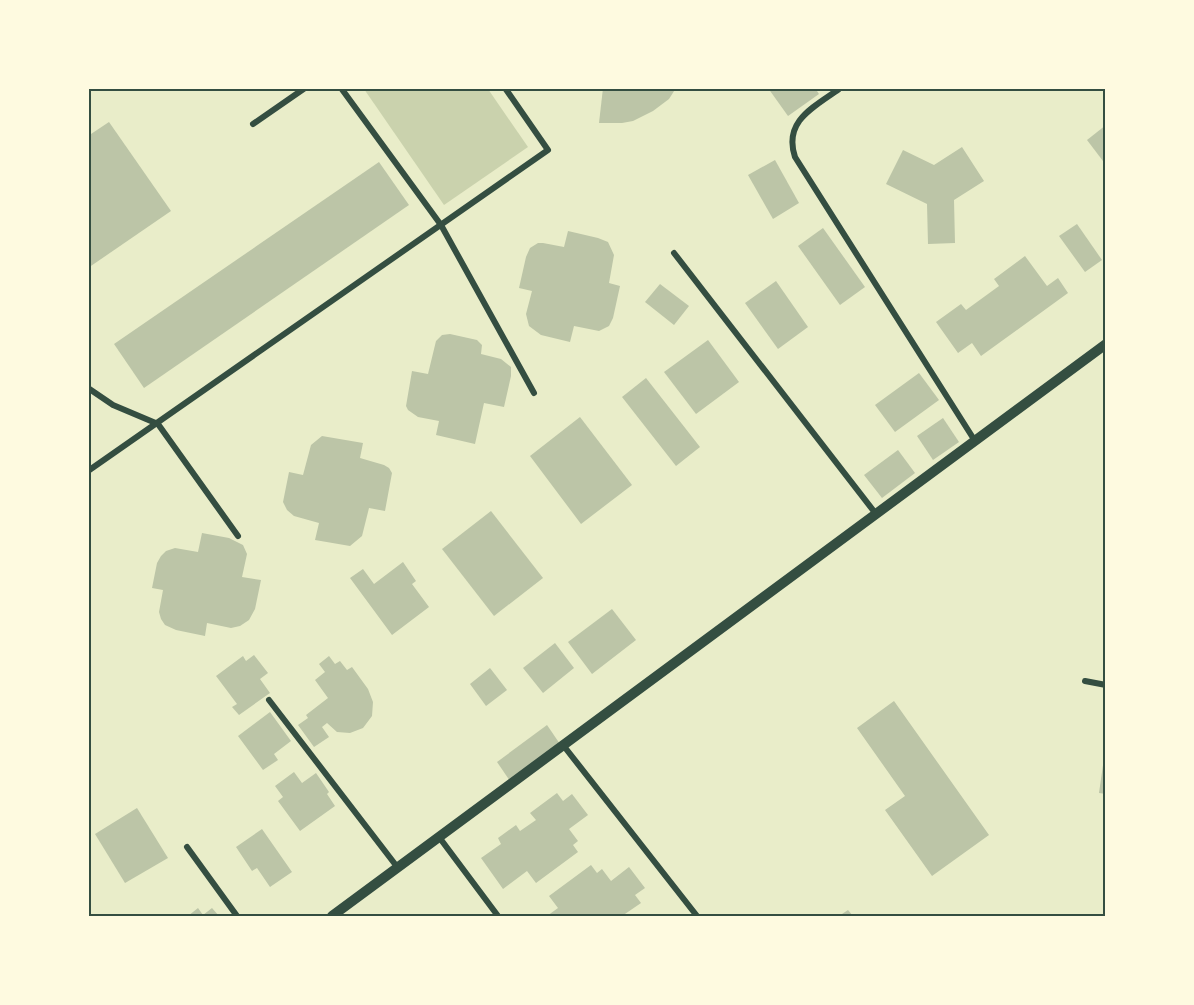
<svg xmlns="http://www.w3.org/2000/svg" width="1194" height="1005" font-family="'Titillium Web',sans-serif">
  <rect width="100%" height="100%" fill="#e9edc9"/>
  <polygon fill="#cad2ad" points="364,89 488,89 528,147 444,205"/>
  <g fill="#bcc5a7">
    <polygon points="603,88 676,88 669,99 653,111 633,121 622,123 599,123"/>
    <polygon points="768,88 815,88 819,94 788,116"/>
    <polygon points="109,122 171,211 88,268 88,136"/>
    <polygon points="1106,125 1106,165 1087,140"/>
    <polygon points="962,147 984,181 954,200 955,243 928,244 927,204 886,184 903,150 934,165"/>
    <polygon points="775,160 799,203 773,219 748,175"/>
    <polygon points="379,162 409,205 144,388 114,344"/>
    <polygon points="1077,224 1102,260 1085,272 1059,236"/>
    <polygon points="823,228 865,287 840,305 798,246"/>
    <polygon points="568,231 598,238 608,242 614,255 609,283 620,286 613,318 609,326 599,331 574,326 570,342 541,335 529,326 526,314 532,291 519,288 526,257 530,248 538,243 543,243 564,247"/>
    <polygon points="1025,256 1047,286 1058,278 1068,293 981,356 972,343 958,353 936,322 961,304 966,310 999,286 994,279"/>
    <polygon points="776,281 808,327 778,349 745,303"/>
    <polygon points="660,284 689,306 674,325 645,302"/>
    <polygon points="450,334 477,340 482,345 481,354 501,359 511,367 511,376 504,407 484,403 475,444 436,435 439,421 418,417 408,410 406,406 412,371 428,374 436,341 442,335"/>
    <polygon points="708,340 739,382 696,414 664,372"/>
    <polygon points="919,373 939,400 895,432 875,405"/>
    <polygon points="646,378 700,447 676,466 622,397"/>
    <polygon points="580,417 632,485 581,524 530,456"/>
    <polygon points="943,418 959,442 933,460 917,436"/>
    <polygon points="322,436 363,443 360,458 384,465 389,468 392,473 385,511 369,508 362,536 350,546 315,540 319,523 294,516 287,510 283,502 289,472 303,475 311,445"/>
    <polygon points="898,450 915,473 882,498 864,475"/>
    <polygon points="491,511 543,578 494,616 442,549"/>
    <polygon points="202,533 229,538 243,545 247,554 242,577 261,580 255,609 249,620 240,626 231,628 207,623 205,636 176,630 165,625 161,619 159,612 163,590 152,588 157,563 161,556 166,551 175,548 198,552"/>
    <polygon points="403,562 416,581 412,584 429,607 392,635 350,578 363,569 374,584"/>
    <polygon points="612,609 636,640 592,674 568,642"/>
    <polygon points="555,643 574,668 543,693 523,668"/>
    <polygon points="254,655 268,673 260,679 270,693 239,715 232,707 237,704 216,676 243,656 246,661"/>
    <polygon points="329,656 335,664 340,661 347,670 352,667 368,689 373,702 372,716 363,728 350,733 337,732 327,723 322,727 329,737 314,747 298,725 308,718 306,715 328,698 315,680 325,672 319,664"/>
    <polygon points="490,668 507,690 486,706 470,684"/>
    <polygon points="894,701 989,835 932,876 885,810 905,796 857,728"/>
    <polygon points="270,712 291,741 274,754 278,760 263,770 238,736"/>
    <polygon points="547,725 560,744 510,781 497,762"/>
    <polygon points="1104,758 1106,758 1106,794 1099,793"/>
    <polygon points="294,772 302,783 316,773 329,792 327,794 335,806 300,831 278,801 283,797 275,786"/>
    <polygon points="557,793 563,801 572,794 588,815 569,829 578,841 573,845 578,852 536,883 527,871 503,889 481,858 501,844 498,838 516,825 520,831 536,820 530,813"/>
    <polygon points="137,808 168,858 125,883 95,834"/>
    <polygon points="262,829 292,872 270,887 257,868 252,871 236,847"/>
    <polygon points="591,865 597,873 602,869 611,881 629,867 645,888 635,895 641,903 622,916 547,916 558,908 549,896"/>
    <polygon points="198,908 203,915 212,908 219,916 188,916"/>
    <polygon points="848,910 853,916 839,916"/>
  </g>
  <g fill="none" stroke-linecap="round" stroke-linejoin="round">
    <g stroke="#344e41" stroke-width="6">
      <polyline points="341,88 441,225 534,393"/>
      <path d="M839 89C814 107 783 121 795 157L975 441"/>
      <polyline points="253,124 305,88"/>
      <polyline points="674,253 876,514"/>
      <polyline points="88,388 113,405 158,424 238,536"/>
      <polyline points="88,471 548,150 505,88"/>
      <polyline points="1085,681 1106,685"/>
      <polyline points="269,700 398,868"/>
      <polyline points="563,745 697,916"/>
      <polyline points="439,837 498,916"/>
      <polyline points="187,847 237,916"/>
    </g>
    <polyline stroke="#344e41" stroke-width="10" points="332,916 1106,344"/>
  </g>
  <rect width="1194" height="1005" fill="none" stroke="#fefae0" stroke-width="180"/>
  <rect x="90" y="90" width="1014" height="825" fill="none" stroke="#344e41" stroke-width="2"/>
</svg>
